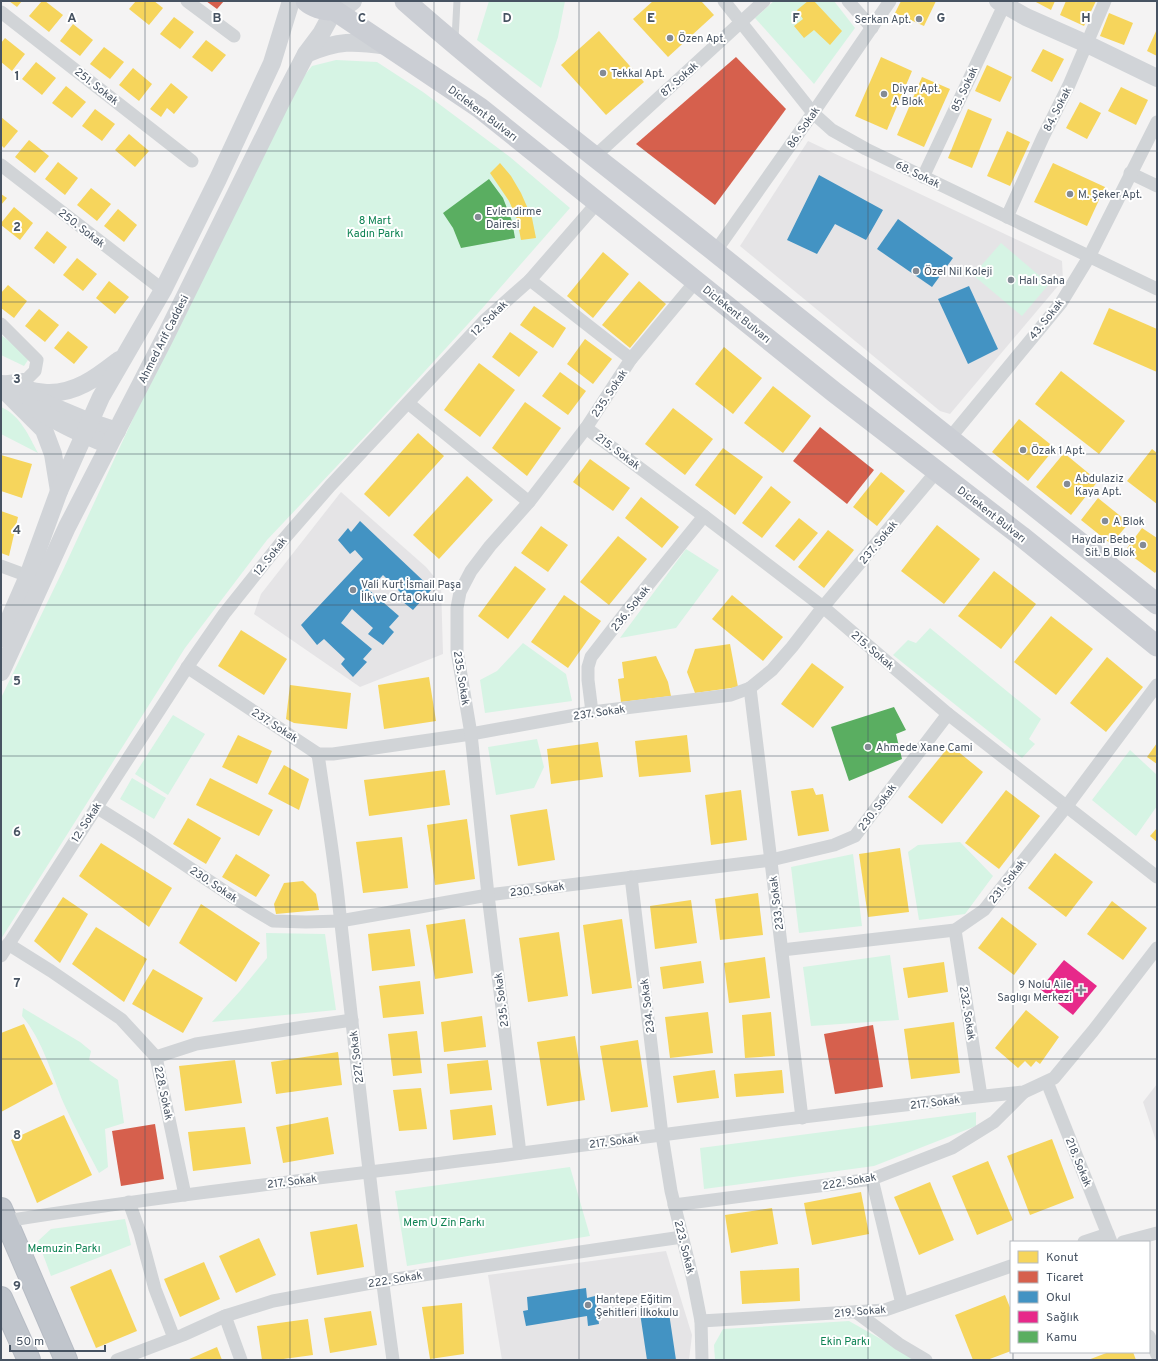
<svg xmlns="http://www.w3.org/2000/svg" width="1158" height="1361" font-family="Overpass,sans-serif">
  <rect width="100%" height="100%" fill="#f4f3f3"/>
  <g fill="#e5e4e6">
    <polygon points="808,141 1062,261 1063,280 950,414 940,411 740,246"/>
    <polygon points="341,492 426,567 441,585 443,654 360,687 254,614 261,594"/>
    <polygon points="1157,1084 1157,1144 1143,1102"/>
    <polygon points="666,1251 692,1335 689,1360 502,1360 488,1275"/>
  </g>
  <g fill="#d6f4e4">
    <polygon points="489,1 565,1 558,37 541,88 477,40"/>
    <polygon points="774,1 834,1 855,28 814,84 755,18"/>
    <polygon points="336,60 377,62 423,92 510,157 570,208 479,312 371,430 267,540 185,648 1,939 1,698 63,570 205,263 294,88 312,66"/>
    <polygon points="1001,243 1049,284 1022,316 973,275"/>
    <polygon points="1,335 30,357 24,366 1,355"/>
    <path d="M1 407C20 415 29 436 38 453L1 434Z"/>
    <polygon points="686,549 719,570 676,628 620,638"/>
    <polygon points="930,628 1041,719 1029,739 1035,744 1022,758 893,655 908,640 916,643"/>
    <polygon points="523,643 566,674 572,701 485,713 480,680 497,671"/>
    <polygon points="173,715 205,734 168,795 135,774"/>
    <polygon points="537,739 544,767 534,788 496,795 488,747"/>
    <polygon points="1130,750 1157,775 1157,806 1136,836 1092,800"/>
    <polygon points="132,778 166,798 154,819 120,799"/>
    <polygon points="960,842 993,876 965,914 919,920 908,852 918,845"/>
    <polygon points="853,854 862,926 799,933 791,867"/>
    <polygon points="266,933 325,934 336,1010 212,1022 240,991 267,958"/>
    <polygon points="890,955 899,1020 811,1026 803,967"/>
    <path d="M23 1008 80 1042 91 1051 89 1060 118 1080 124 1123 105 1129 108 1167 99 1173C87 1150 75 1128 64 1104 52 1076 43 1040 22 1016Z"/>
    <polygon points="976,1112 976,1126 874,1166 704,1189 700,1148"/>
    <polygon points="570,1167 590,1236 407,1266 395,1191"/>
    <polygon points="125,1219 131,1245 51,1276 38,1241 51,1229"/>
    <polygon points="849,1321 918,1360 715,1360 714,1345 723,1329"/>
  </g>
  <g fill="#f6d55c">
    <polygon points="9,1 22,1 17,7"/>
    <polygon points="42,1 45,1 63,15 49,32 29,16"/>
    <polygon points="136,1 154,1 163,8 149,25 129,9"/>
    <polygon points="653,1 701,1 714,15 668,57 633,19"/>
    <polygon points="808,1 814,1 842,31 830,45 814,30 804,38 794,26 803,19 797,10"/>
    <polygon points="901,1 936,1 924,26 895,13"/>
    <polygon points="1034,1 1055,1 1051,10"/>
    <polygon points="1066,1 1096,1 1084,26 1060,15"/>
    <polygon points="1109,13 1133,23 1124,45 1100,36"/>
    <polygon points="174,17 194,32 180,49 160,34"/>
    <polygon points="73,24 93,40 80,56 60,41"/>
    <polygon points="1157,29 1157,56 1147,51"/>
    <polygon points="599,31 644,82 606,115 561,65"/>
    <polygon points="5,38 25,54 12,71 1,62 1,43"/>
    <polygon points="206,40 226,55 212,72 192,57"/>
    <polygon points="104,47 124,62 110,79 90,64"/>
    <polygon points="1043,49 1064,59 1052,82 1031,71"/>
    <polygon points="881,57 912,71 887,130 855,116"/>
    <polygon points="36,62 56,78 42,95 22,79"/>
    <polygon points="987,65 1012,77 1000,102 975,91"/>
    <polygon points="133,68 152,84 139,101 119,85"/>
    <polygon points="922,77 950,89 924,147 897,135"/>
    <polygon points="171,83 188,97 174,114 167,108 161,117 150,109"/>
    <polygon points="66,86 86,102 72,118 52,103"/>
    <polygon points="1121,87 1148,100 1136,125 1108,111"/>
    <polygon points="1080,102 1101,113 1087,139 1066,128"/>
    <polygon points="95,109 115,124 102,141 82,126"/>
    <polygon points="968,109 992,119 972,168 948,158"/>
    <polygon points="1,117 18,131 4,148 1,145"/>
    <polygon points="1007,131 1030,142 1010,186 987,176"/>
    <polygon points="129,134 149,151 135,167 115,150"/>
    <polygon points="29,140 49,156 35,173 15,157"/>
    <polygon points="58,162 78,178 65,195 45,179"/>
    <polygon points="500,163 511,176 521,193 532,218 536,238 521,240 517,219 509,201 490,173"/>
    <polygon points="1053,163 1105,187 1087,226 1034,202"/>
    <polygon points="91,188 111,204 97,221 77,205"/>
    <polygon points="1,194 7,198 1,205"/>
    <polygon points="14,207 33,223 20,240 1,225 1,223"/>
    <polygon points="118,209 137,225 124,242 104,226"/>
    <polygon points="47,231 67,247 54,264 34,248"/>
    <polygon points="603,252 629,274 593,318 567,296"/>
    <polygon points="77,258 97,274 83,291 63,275"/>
    <polygon points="109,281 129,297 115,314 96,298"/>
    <polygon points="639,281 666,304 630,348 602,325"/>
    <polygon points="8,285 27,301 14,318 1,308 1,293"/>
    <polygon points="534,306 566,328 553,348 520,325"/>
    <polygon points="1109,308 1157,329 1157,372 1093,344"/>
    <polygon points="39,309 59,325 45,342 25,326"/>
    <polygon points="68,331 88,347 74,364 54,348"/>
    <polygon points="510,332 538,352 519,377 492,357"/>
    <polygon points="585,339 612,359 593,384 567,364"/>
    <polygon points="724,347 762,378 733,414 695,384"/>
    <polygon points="479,363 515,390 480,437 444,410"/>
    <polygon points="1061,371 1125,421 1099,454 1035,404"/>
    <polygon points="560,372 586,391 568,415 542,396"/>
    <polygon points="773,386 811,416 783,453 744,423"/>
    <polygon points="525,402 561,428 527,476 492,448"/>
    <polygon points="673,408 713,439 685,475 645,444"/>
    <polygon points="1019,419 1055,448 1028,481 992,452"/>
    <polygon points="418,433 444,456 389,517 364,494"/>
    <polygon points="723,448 763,477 735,515 695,485"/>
    <polygon points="1152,449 1157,453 1157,504 1127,481"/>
    <polygon points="1064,453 1098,481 1071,515 1036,487"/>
    <polygon points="1,455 32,464 22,498 1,491"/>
    <polygon points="590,459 630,488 613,511 573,482"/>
    <polygon points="881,472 905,491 877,526 853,507"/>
    <polygon points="467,476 493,500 439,559 413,535"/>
    <polygon points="771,486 791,502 762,538 742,523"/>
    <polygon points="641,497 679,527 662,548 625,518"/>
    <polygon points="1098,498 1129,523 1111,544 1081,520"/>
    <polygon points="1,511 18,517 9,556 1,553"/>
    <polygon points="799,518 818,533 794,561 775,546"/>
    <polygon points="937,525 980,559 944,604 901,571"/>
    <polygon points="541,526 568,545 548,572 521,553"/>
    <polygon points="1142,528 1157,538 1157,570 1155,573 1125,551"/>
    <polygon points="828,530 854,550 824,588 798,567"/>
    <polygon points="618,536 647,559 609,605 580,582"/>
    <polygon points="515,566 546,589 508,639 478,616"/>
    <polygon points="994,571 1036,604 1001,649 958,616"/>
    <polygon points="564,595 601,621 568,668 531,642"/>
    <polygon points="732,595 783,637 763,661 712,619"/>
    <polygon points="1051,616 1093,649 1056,695 1014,662"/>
    <polygon points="241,630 287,659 264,695 218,666"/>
    <polygon points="730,644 738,687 695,693 687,672 695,649"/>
    <polygon points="656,656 668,682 671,696 621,702 618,679 624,678 622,662"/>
    <polygon points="1107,657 1143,687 1106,732 1070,703"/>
    <polygon points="812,663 844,687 813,728 781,704"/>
    <polygon points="429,677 436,721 384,729 378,685"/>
    <polygon points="290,685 351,693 347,729 294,723 286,719"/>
    <polygon points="238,735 272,751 257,784 222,767"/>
    <polygon points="687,735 691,772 639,777 635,741"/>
    <polygon points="598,742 603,777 551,784 547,749"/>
    <polygon points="1157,743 1157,764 1147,757"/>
    <polygon points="950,745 983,772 942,824 908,797"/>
    <polygon points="284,765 309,779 299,810 268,794"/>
    <polygon points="445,770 450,805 369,816 364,780"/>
    <polygon points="210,778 273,810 259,836 196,805"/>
    <polygon points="813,788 816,795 823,794 829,831 798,836 791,791"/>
    <polygon points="741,790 747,840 711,845 705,795"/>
    <polygon points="1006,790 1040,816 999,869 965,843"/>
    <polygon points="547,809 555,860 518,866 510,815"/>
    <polygon points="188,818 221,838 206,864 173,844"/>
    <polygon points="467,819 475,879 435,885 427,825"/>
    <polygon points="1157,828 1157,842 1150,836"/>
    <polygon points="402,837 408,888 363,893 356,842"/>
    <polygon points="101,843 172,888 149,927 79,876"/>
    <polygon points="900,848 909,912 868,917 859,854"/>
    <polygon points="1055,853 1093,882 1066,917 1028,888"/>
    <polygon points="236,854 270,875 256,897 222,877"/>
    <polygon points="303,881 316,894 319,910 276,914 274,904 284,883"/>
    <polygon points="758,893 763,935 720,940 715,899"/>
    <polygon points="63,897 88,914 60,963 34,941"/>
    <polygon points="691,900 697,943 655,949 650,906"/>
    <polygon points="1112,901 1147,928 1123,960 1087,934"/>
    <polygon points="201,904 260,943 236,982 179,943"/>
    <polygon points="1002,917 1037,944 1014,975 978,948"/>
    <polygon points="465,919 473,973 435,979 426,925"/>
    <polygon points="622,919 632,988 592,994 583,925"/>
    <polygon points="96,927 147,959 124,1002 72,964"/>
    <polygon points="410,929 415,966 372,971 368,934"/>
    <polygon points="559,932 568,996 528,1002 519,938"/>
    <polygon points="765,957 770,998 729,1003 724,963"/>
    <polygon points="701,961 704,983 663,989 660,967"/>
    <polygon points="944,962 948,992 908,998 903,968"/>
    <polygon points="153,969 203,998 183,1033 132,1004"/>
    <polygon points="420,981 424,1014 383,1018 379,986"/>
    <polygon points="1026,1010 1059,1037 1040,1064 1036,1061 1031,1067 1025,1061 1018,1068 995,1048"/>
    <polygon points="708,1012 713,1053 670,1058 665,1017"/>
    <polygon points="771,1012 775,1056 745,1058 742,1015"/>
    <polygon points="482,1016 486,1047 444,1052 441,1022"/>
    <polygon points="954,1022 960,1073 911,1079 904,1029"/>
    <polygon points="24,1024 53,1084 1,1112 1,1033"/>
    <polygon points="417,1031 422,1073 393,1076 388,1034"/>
    <polygon points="575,1036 585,1100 547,1106 537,1042"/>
    <polygon points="638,1040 648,1107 611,1112 600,1046"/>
    <polygon points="338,1052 342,1085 276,1094 271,1062"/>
    <polygon points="235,1060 242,1103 185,1111 179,1066"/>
    <polygon points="488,1060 492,1090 450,1094 447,1064"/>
    <polygon points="715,1070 719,1098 677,1103 673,1076"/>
    <polygon points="782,1070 784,1093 736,1097 734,1074"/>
    <polygon points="421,1088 427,1129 399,1131 393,1090"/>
    <polygon points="492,1105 496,1135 453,1140 450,1110"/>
    <polygon points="64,1115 92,1175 37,1203 11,1140"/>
    <polygon points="328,1117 334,1154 283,1163 276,1127"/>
    <polygon points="245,1127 251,1164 193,1171 188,1132"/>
    <polygon points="1052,1139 1074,1198 1030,1215 1007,1156"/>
    <polygon points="988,1161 1013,1220 977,1235 952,1176"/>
    <polygon points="930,1182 954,1240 919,1255 894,1197"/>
    <polygon points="861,1192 869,1234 812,1245 804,1203"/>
    <polygon points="772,1208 778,1244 731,1253 725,1215"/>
    <polygon points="357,1224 364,1267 317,1275 310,1232"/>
    <polygon points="259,1238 276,1275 236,1293 219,1256"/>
    <polygon points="204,1262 220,1299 180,1317 164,1279"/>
    <polygon points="799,1268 800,1301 742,1304 740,1271"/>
    <polygon points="111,1269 137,1331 96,1348 70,1287"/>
    <polygon points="1005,1295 1011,1310 1011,1351 987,1360 973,1360 955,1315"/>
    <polygon points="462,1303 464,1354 430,1359 422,1307"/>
    <polygon points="371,1311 377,1345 330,1353 324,1318"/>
    <polygon points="308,1319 313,1355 276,1360 262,1360 257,1326"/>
    <polygon points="217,1347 222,1360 187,1360"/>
    <polygon points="1109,1352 1133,1352 1136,1360 1088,1360"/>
  </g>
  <g fill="#d6604d">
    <polygon points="206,1 224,1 217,9"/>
    <polygon points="736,57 786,109 715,205 636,144"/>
    <polygon points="820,427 874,470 847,504 793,461"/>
    <polygon points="873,1025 883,1087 835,1094 824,1034"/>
    <polygon points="155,1124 164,1179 121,1186 112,1131"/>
  </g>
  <g fill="#4393c3">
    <polygon points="819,175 883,210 866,240 835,224 817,254 787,240"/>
    <polygon points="898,219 953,258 932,287 877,249"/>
    <polygon points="969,286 998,349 968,364 938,299"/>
    <polygon points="360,521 432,589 413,610 398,598 402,594 383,575 369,590 399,616 389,627 394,632 383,645 368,634 373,628 352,609 341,623 372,649 363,659 367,662 353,677 341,664 345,659 324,639 317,645 301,625 363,559 355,550 350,554 338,540 348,528 351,532"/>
    <polygon points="586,1288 587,1298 595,1296 599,1324 588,1326 587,1316 526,1326 523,1311 528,1310 527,1297"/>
    <polygon points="659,1310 659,1314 669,1313 676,1360 647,1360 640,1313"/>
  </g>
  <polygon fill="#e7298a" points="1064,960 1097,986 1073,1015 1040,989"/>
  <g fill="#5aae61">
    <polygon points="489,179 503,198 512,221 515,238 461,248 453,228 443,213"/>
    <polygon points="894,707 906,730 896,734 902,759 849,781 831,727"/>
  </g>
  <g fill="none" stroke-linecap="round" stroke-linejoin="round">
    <defs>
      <g id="highway">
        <polyline points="1,1209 66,1360"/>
        <polyline points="1,1298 29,1360"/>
      </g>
    </defs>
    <use href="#highway" stroke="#b7bcc4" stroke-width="24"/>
    <polyline stroke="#d1d4d7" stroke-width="7" points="455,39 457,1"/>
    <g stroke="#d1d4d7" stroke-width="13">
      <polyline points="187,1 234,36"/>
      <polyline points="724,1 813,113 832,130 866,149 1157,289"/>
      <polyline points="848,1 872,28"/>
      <polyline points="1,12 192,161"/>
      <polyline points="594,157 764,1"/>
      <polyline points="1,165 163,290"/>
      <polyline points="1130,173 1157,186"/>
      <polyline points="923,177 1006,1"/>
      <polyline points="1007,217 1043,137 1069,85 1105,1"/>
      <polyline points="715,252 813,113 890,1"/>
      <polyline points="530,280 631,359"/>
      <polyline points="1,324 37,360 35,371 27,379 5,382"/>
      <polyline points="408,403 529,502"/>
      <polyline points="586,428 704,516 823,607 948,714 1157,877"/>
      <polyline points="949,439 1061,303 1089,257 1157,122"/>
      <polyline points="1,566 28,576 34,579"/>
      <polyline points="187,667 318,754 333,754 471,734 592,712 731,695 750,688 772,670 792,647 823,607 937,471"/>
      <polyline points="750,688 802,1118"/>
      <polyline points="592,712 588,680 588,667 591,657 626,612 704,516"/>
      <path d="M318 754C325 804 334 855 339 906 356 1057 372 1209 393 1360"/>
      <polyline points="96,807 139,834 233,897 273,921 306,922 340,921 488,895 771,860 834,845 855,836 948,714"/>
      <polyline points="631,877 662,1135 671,1191 693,1280 701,1321 702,1360"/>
      <polyline points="955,930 981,1096"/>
      <polyline points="8,944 51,971 121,1019 156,1057 185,1195"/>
      <polyline points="782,950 955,930 984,910 1066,807 1157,685"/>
      <polyline points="1,956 116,777 190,663 224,614 283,540 330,486 486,319 530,280 597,203"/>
      <polyline points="156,1057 196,1044 304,1027 352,1020"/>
      <polyline points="1047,1082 1111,1242"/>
      <polyline points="520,1153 488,895 471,734 457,651 457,608 460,592 471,571 490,546 529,502 586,428 631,359 696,281"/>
      <polyline points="872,1179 902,1304"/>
      <polyline points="129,1202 140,1233 155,1289 174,1338"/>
      <polyline points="674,1205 872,1179 952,1148 994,1122 1024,1092"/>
      <path d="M6 1221C167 1195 330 1177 492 1157 669 1134 847 1110 1024 1092L1054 1078 1093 1031 1157 948"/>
      <polyline points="1084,1242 1108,1234"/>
      <polyline points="1123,1242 1157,1233"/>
      <polyline points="856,1312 899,1344 926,1360"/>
      <polyline points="225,1316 241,1360"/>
      <polyline points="701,1321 885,1310 1011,1266"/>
      <polyline points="1149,1336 1157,1355"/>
      <polyline points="117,1360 183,1335 225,1316 273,1301 382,1281 682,1237"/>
    </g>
    <g stroke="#d1d4d8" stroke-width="18">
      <polyline points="998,1 1026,17 1087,44 1157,78"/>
      <path d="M306 54C339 40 353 41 388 46"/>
      <path d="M1 384C14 386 34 393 47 393 76 394 97 377 119 360"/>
      <polyline points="1,387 44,430 53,454 59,491"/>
      <polyline points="28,396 90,422 117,431"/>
      <path d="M37 409C59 424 84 435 109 445"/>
      <polyline points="1,638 28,576 59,491 101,397 163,290 218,179 272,63 291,1"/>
      <polyline points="1,672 67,527 164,339 282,100 306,54 321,34 334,10 345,7 353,1"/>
    </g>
    <g stroke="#cbced4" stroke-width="21">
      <path d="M306 1C314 8 323 10 334 10L480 108 834 392 1021 536 1157 646"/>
      <path d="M405 1C506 90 613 170 718 254 864 370 1011 488 1157 604"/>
    </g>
    <use href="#highway" stroke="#c0c5cc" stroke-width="22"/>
  </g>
  <path fill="none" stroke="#475362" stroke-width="1" stroke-opacity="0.55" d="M145 1V1360M290 1V1360M434 1V1360M579 1V1360M724 1V1360M868 1V1360M1013 1V1242M1 151H1157M1 302H1157M1 454H1157M1 605H1157M1 756H1157M1 907H1157M1 1059H1157M1 1210H1157M1013 1352V1360"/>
  <g fill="#848b95" stroke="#fff" stroke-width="1.5">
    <circle cx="919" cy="19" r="4"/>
    <circle cx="670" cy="38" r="4"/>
    <circle cx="603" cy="73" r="4"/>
    <circle cx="884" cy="94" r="4"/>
    <circle cx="1070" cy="194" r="4"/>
    <circle cx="478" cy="217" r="4"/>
    <circle cx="916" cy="271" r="4"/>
    <circle cx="1011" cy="280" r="4"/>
    <circle cx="1023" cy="450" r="4"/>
    <circle cx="1067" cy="484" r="4"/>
    <circle cx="1105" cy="521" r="4"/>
    <circle cx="1143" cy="545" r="4"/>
    <circle cx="353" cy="590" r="4"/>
    <circle cx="868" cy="747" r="4"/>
    <path d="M1079 984h4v4h4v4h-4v4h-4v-4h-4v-4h4z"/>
    <circle cx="588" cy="1305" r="4"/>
  </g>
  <g text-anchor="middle" stroke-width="4" stroke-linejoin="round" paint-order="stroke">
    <g font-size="11" fill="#475362" stroke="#fff" text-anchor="start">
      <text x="911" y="23" text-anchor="end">Serkan Apt.</text>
      <text x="678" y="42">Özen Apt.</text>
      <text x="611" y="77">Tekkal Apt.</text>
      <text x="892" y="92">Diyar Apt.<tspan x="892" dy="13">A Blok</tspan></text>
      <text x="1078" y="198">M. Şeker Apt.</text>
      <text x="486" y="215">Evlendirme<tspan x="486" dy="13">Dairesi</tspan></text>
      <text x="924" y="275">Özel Nil Koleji</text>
      <text x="1019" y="284">Halı Saha</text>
      <text x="1031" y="454">Özak 1 Apt.</text>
      <text x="1075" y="482">Abdulaziz<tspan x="1075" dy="13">Kaya Apt.</tspan></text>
      <text x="1113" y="525">A Blok</text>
      <text x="1135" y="543" text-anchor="end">Haydar Bebe<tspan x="1135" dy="13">Sit. B Blok</tspan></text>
      <text x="361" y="588">Vali Kurt İsmail Paşa<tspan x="361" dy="13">İlk ve Orta Okulu</tspan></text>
      <text x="876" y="751">Ahmede Xane Cami</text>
      <text x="1072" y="988" text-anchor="end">9 Nolu Aile<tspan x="1072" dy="13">Saglıgı Merkezi</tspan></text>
      <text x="596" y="1303">Hantepe Eğitim<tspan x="596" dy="13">Şehitleri İlkokulu</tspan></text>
    </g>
    <g font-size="11" fill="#475362" stroke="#fff">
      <text transform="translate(679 79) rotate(-42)" y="4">87. Sokak</text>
      <text transform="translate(97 86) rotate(38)" y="4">251. Sokak</text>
      <text transform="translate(964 89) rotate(-65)" y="4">85. Sokak</text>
      <text transform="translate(1057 109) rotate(-63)" y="4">84. Sokak</text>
      <text transform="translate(483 113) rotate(37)" y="4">Diclekent Bulvarı</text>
      <text transform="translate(803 127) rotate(-55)" y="4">86. Sokak</text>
      <text transform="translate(918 174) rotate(26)" y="4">68. Sokak</text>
      <text transform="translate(82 228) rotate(38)" y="4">250. Sokak</text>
      <text transform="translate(737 314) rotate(39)" y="4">Diclekent Bulvarı</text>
      <text transform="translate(489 318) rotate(-44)" y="4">12. Sokak</text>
      <text transform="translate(1046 319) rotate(-51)" y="4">43. Sokak</text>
      <text transform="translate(163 339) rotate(-63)" y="4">Ahmed Arif Caddesi</text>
      <text transform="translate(609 393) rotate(-56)" y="4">235. Sokak</text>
      <text transform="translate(618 451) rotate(37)" y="4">215. Sokak</text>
      <text transform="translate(992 514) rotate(38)" y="4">Diclekent Bulvarı</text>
      <text transform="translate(878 542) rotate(-50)" y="4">237. Sokak</text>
      <text transform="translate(270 556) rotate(-51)" y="4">12. Sokak</text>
      <text transform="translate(630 608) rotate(-51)" y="4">236. Sokak</text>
      <text transform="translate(873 650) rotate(41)" y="4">215. Sokak</text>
      <text transform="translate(462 678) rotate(81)" y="4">235. Sokak</text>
      <text transform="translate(599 712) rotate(-8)" y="4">237. Sokak</text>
      <text transform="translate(275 725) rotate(33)" y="4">237. Sokak</text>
      <text transform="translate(877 807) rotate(-53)" y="4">230. Sokak</text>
      <text transform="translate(86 822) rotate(-57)" y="4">12. Sokak</text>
      <text transform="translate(1007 881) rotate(-52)" y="4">231. Sokak</text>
      <text transform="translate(214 884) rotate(34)" y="4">230. Sokak</text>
      <text transform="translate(537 889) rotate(-7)" y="4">230. Sokak</text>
      <text transform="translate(776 903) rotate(-97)" y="4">233. Sokak</text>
      <text transform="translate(501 1000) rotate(-97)" y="4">235. Sokak</text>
      <text transform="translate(647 1006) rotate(-97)" y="4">234. Sokak</text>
      <text transform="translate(968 1013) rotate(81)" y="4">232. Sokak</text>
      <text transform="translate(356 1057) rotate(-97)" y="4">227. Sokak</text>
      <text transform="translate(164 1093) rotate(78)" y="4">228. Sokak</text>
      <text transform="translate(935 1102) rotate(-7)" y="4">217. Sokak</text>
      <text transform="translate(614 1141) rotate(-7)" y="4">217. Sokak</text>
      <text transform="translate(1079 1162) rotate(68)" y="4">218. Sokak</text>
      <text transform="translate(292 1181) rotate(-7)" y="4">217. Sokak</text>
      <text transform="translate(849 1181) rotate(-10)" y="4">222. Sokak</text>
      <text transform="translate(685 1247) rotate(76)" y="4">223. Sokak</text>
      <text transform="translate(395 1279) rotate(-9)" y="4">222. Sokak</text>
      <text transform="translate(860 1311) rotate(-5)" y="4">219. Sokak</text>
    </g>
    <g font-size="11" fill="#0c8252" stroke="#fff">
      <text x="375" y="224">8 Mart<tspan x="375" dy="13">Kadın Parkı</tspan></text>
      <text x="444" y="1226">Mem U Zin Parkı</text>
      <text x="64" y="1252">Memuzin Parkı</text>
      <text x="845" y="1345">Ekin Parkı</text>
    </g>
  </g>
  <g font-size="13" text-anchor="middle" font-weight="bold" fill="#475362" stroke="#fff" stroke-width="4" stroke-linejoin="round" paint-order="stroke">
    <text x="72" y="22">A</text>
    <text x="217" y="22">B</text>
    <text x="362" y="22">C</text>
    <text x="507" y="22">D</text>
    <text x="651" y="22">E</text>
    <text x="796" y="22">F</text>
    <text x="941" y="22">G</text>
    <text x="1086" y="22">H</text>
    <text x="17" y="80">1</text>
    <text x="17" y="231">2</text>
    <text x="17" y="383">3</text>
    <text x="17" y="534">4</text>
    <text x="17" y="685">5</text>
    <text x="17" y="836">6</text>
    <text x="17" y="987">7</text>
    <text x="17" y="1139">8</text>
    <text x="17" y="1290">9</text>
  </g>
  <rect width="1158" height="1361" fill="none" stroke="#475362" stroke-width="4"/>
  <rect x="1010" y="1241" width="140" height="112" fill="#ffffff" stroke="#b5bac0"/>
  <rect x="1018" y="1251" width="20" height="12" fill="#f6d55c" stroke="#b5bac0"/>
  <text x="1046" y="1261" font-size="12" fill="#475362">Konut</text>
  <rect x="1018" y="1271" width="20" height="12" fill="#d6604d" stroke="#b5bac0"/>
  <text x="1046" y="1281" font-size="12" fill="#475362">Ticaret</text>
  <rect x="1018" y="1291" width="20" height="12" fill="#4393c3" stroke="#b5bac0"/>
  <text x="1046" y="1301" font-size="12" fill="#475362">Okul</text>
  <rect x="1018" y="1311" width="20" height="12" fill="#e7298a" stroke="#b5bac0"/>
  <text x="1046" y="1321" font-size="12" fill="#475362">Sağlık</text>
  <rect x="1018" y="1331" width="20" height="12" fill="#5aae61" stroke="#b5bac0"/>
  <text x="1046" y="1341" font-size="12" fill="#475362">Kamu</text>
  <path d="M10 1345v6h95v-6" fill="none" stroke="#475362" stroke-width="2"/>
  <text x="16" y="1345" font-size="12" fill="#475362" stroke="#ffffff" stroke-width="3" paint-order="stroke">50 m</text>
</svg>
